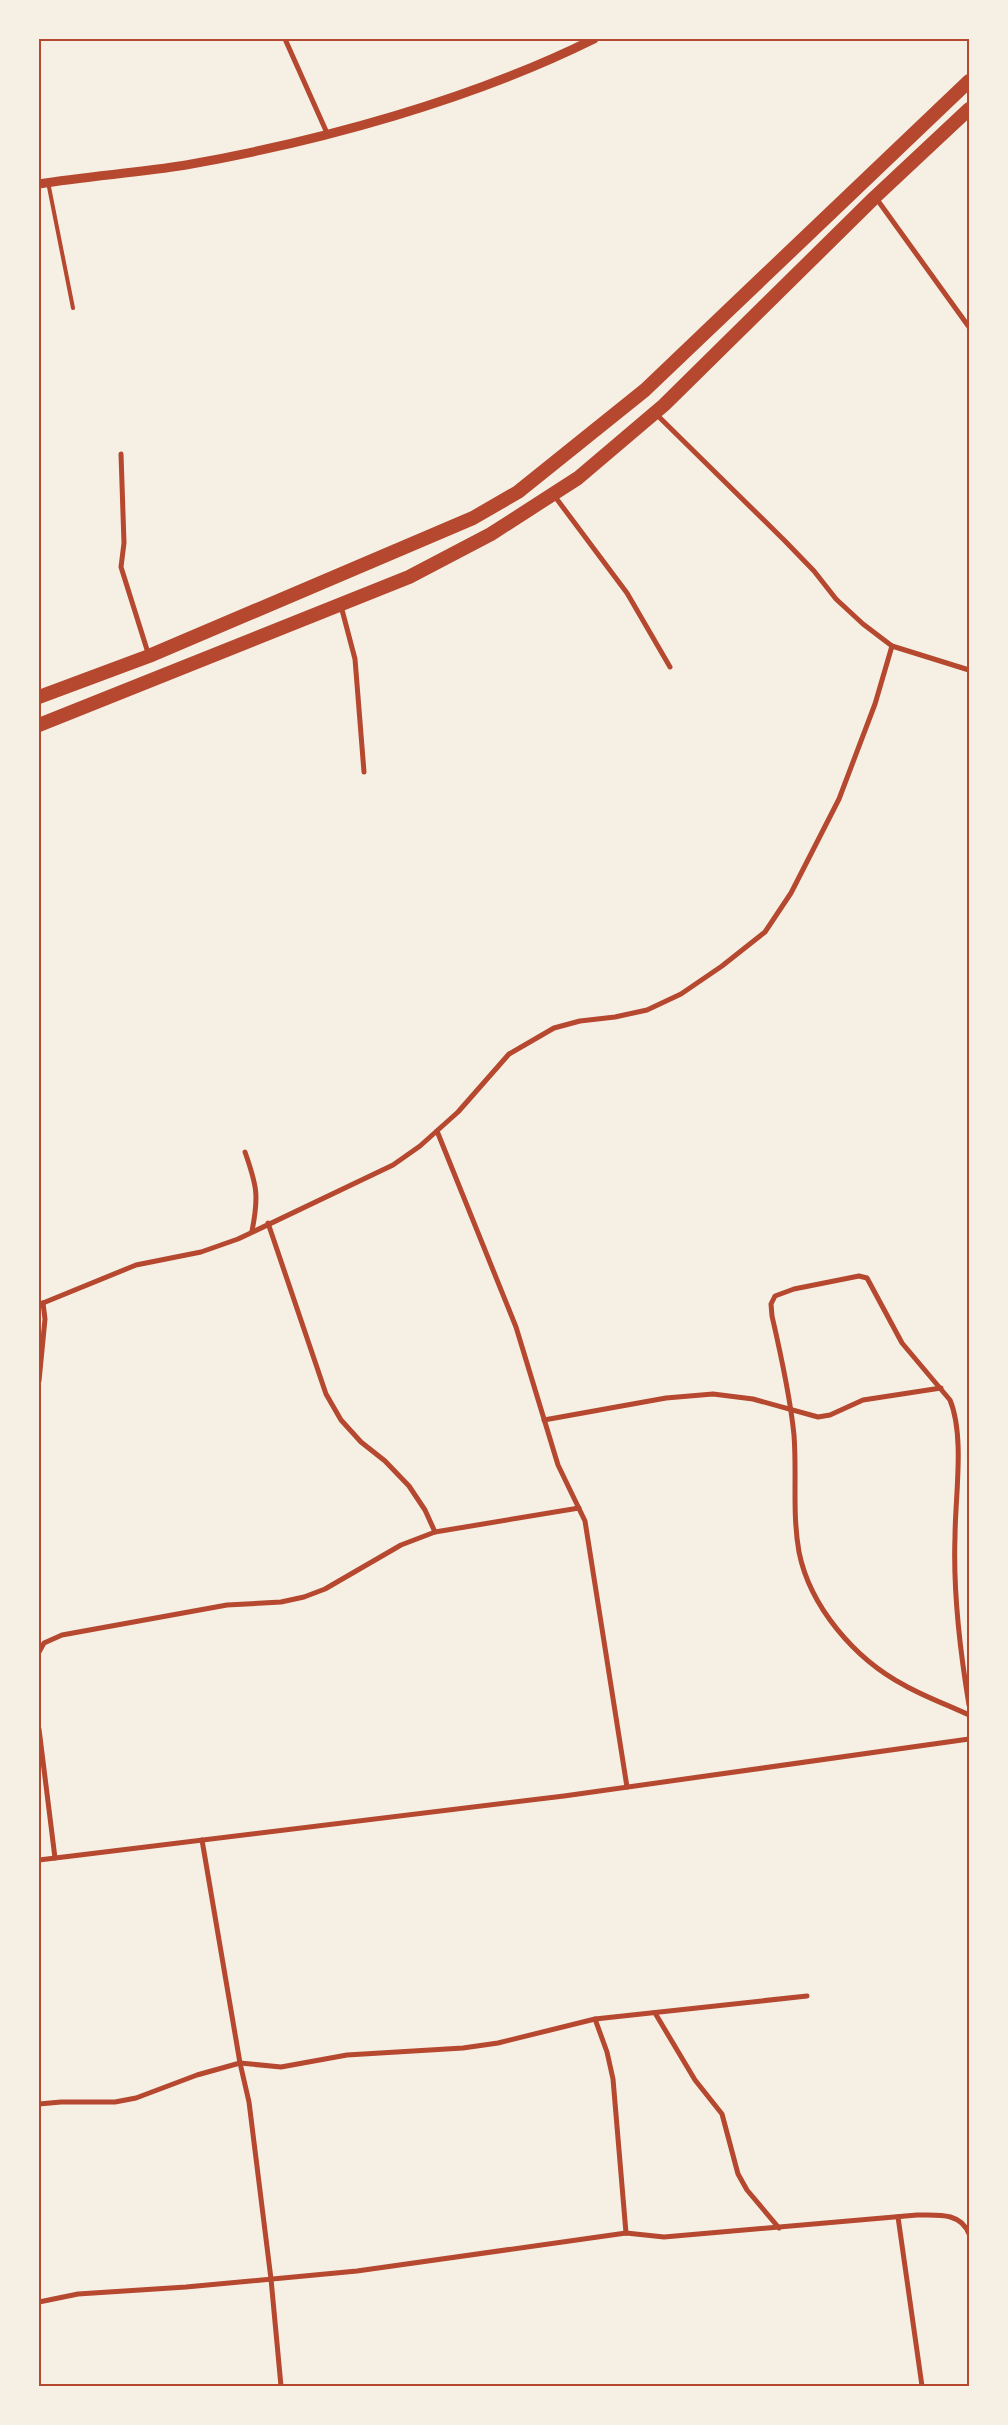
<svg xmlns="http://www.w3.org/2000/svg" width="1008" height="2425" font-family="Poppins,sans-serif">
  <rect width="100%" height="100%" fill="#f6efe4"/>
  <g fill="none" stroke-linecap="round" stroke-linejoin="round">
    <polyline stroke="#b5482f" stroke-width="4" points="48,182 73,308"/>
    <g stroke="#b5482f" stroke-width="5">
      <polyline points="285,39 327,133"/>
      <polyline points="876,198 969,327"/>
      <polyline points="655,413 785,541 814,571 836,599 863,624 892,646 969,670"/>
      <polyline points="121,454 124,543 121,567 149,656"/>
      <polyline points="553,494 627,593 670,667"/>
      <polyline points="341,606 355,659 364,772"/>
      <polyline points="437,1131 516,1327 558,1465 585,1521 627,1787"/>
      <path d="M245 1152C257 1186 259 1196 252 1231"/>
      <polyline points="268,1223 326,1394 341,1420 361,1442 385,1461 409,1486 425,1510 435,1532"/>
      <polyline points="43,1303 136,1265 201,1252 238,1239 393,1165 420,1146 458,1112 509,1054 554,1028 580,1021 615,1017 647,1010 681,994 722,966 765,932 791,893 839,799 875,704 892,646"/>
      <polyline points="39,1304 43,1303 45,1319 39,1381"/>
      <polyline points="544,1420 666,1398 713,1394 753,1399 818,1417 830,1415 863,1400 941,1388"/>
      <polyline points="39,1652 44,1643 62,1635 227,1605 281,1602 304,1597 325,1589 401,1545 435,1532 579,1508"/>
      <path d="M969 1705C960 1651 953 1593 955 1537 955 1498 965 1436 950 1400L902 1343 867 1278 859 1276 794 1289 775 1296 771 1304 772 1316C781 1355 790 1395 794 1435 797 1474 792 1513 799 1552 810 1607 855 1659 904 1685 925 1697 948 1705 969 1715"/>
      <polyline points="39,1729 55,1858"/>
      <polyline points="202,1840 240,2063 249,2102 271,2279 281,2386"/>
      <polyline points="39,1860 564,1796 969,1739"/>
      <polyline points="655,2013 695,2080 722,2114 738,2174 747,2190 779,2228"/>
      <polyline points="595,2019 607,2052 613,2079 626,2233"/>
      <polyline points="39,2104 61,2102 115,2102 136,2098 197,2075 240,2063 281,2067 347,2055 463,2048 498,2043 595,2019 807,1996"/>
      <polyline points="898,2217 922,2386"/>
      <path d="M39 2302 78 2294 186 2287 357 2271 626 2233 664 2237 917 2215C937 2215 961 2212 969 2234"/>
    </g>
    <path stroke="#b5482f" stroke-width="9" d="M39 184C87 176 137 173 186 165 321 141 471 100 594 39"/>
    <g stroke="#b5482f" stroke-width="14">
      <polyline points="39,697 149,656 473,518 518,492 645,390 969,81"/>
      <polyline points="39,725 409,577 491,534 578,478 664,405 875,197 969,109"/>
    </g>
  </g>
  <rect width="1008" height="2425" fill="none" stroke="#f6efe4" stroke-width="80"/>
  <rect x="40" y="40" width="928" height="2345" fill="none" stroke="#b5482f" stroke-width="2"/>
</svg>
